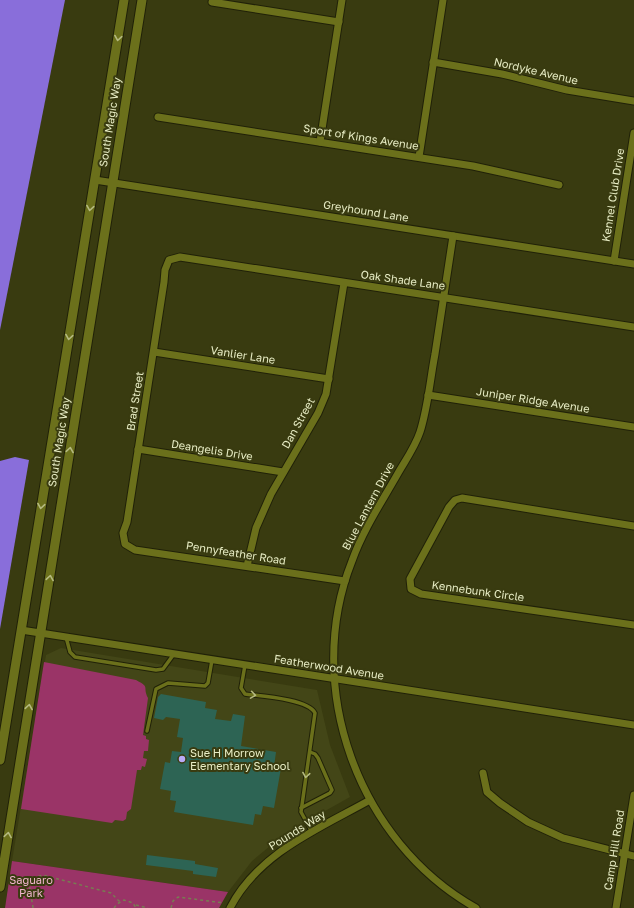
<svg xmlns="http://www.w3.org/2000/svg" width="634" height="908" font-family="'Golos Text',sans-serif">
  <rect width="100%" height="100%" fill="#393b10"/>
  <polygon fill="#434617" points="61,648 317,690 330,745 350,797 291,830 276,841 252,861 228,892 12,861 46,655"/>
  <g fill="#9a3467">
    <path d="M44 662 136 680C151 688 142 686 148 698L143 735 146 736V739L149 740 148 751H144L143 758 147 759 145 767 142 766 141 770H137L131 809 127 812 126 819 123 821 115 820 112 823 21 809Z"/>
    <polygon points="12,861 228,892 219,908 5,908"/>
  </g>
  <g fill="#896eda">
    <polygon points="0,0 65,0 0,330"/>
    <polygon points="15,457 29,460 0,629 0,461"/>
  </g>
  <g fill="#2d6454">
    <polygon points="161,694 206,702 205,708 217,710 215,719 231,721 233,714 245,716 241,746 276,752 274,767 281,768 274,808 263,806 261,815 255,814 253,825 174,812 176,801 170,800 171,791 160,789 165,762 170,763 172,751 181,752 183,738 177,737 180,719 166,717 163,720 154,718 158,697"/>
    <polygon points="147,855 195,861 195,864 218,868 216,877 193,874 193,871 146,865"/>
  </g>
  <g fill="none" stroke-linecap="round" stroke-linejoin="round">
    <defs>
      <g id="service">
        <polyline points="66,637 70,652 75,657 156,670 163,669 174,654"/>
        <path d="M245 665 241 688 245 694C260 696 308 699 315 713L301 812 312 832"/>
        <polyline points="147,731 156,689 168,683 205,686 208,683 212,660"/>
        <polyline points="301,808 330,793 332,790 318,758 315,754 310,752"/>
      </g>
      <g id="minor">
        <polyline points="212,2 339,22"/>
        <polyline points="433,62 502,74 567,90 634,101"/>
        <polyline points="158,117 473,166 559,185"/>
        <polyline points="320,142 342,0"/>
        <polyline points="419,157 443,0"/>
        <polyline points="95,180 634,264"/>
        <path d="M453 236C447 275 441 315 435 354 430 380 428 407 420 432 415 447 405 461 397 475 381 503 363 530 352 561 302 687 358 842 476 908"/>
        <polyline points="614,261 634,133"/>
        <polyline points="154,352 329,379"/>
        <polyline points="428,395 634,427"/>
        <polyline points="138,449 283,472"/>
        <polyline points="634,526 462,498 455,500 449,507 410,579 411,589 421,594 634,625"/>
        <polyline points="247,566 256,528 271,494 318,413 326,394 344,283"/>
        <polyline points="345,581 135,550 125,544 123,533 127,522 164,282 165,270 169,260 180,257 634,327"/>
        <polyline points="21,630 634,725"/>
        <polyline points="483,773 487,792 500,803 528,822 563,838 634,856"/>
        <path d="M230 908C258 853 320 828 370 800"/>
        <polyline points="616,908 634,795"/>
      </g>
      <g id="tertiary">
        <polyline points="0,760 124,0"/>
        <polyline points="0,887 142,0"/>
      </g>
    </defs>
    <use href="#service" stroke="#202108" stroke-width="5.5"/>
    <use href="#minor" stroke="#202108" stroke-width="9"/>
    <use href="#tertiary" stroke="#202108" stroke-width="11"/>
    <g stroke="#787c52" stroke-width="1.5" stroke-dasharray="3 3" stroke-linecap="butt">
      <polyline points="136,905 148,908"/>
      <path d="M33 908C32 894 22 880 43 875L111 893 120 902"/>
      <polyline points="114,908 117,904 124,900 133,903 136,908"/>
      <polyline points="171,908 173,901 178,897 224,903"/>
    </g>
    <use href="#service" stroke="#6b701b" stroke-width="3.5"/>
    <use href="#minor" stroke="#6b701b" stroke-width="7"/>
    <use href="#tertiary" stroke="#6b701b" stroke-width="9"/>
  </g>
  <defs><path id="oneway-chevron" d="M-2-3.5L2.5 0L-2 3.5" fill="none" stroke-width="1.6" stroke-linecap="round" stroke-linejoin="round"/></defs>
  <g stroke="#b5ba80">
    <use href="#oneway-chevron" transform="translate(118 38) rotate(99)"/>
    <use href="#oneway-chevron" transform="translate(90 208) rotate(99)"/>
    <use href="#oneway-chevron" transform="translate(69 337) rotate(99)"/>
    <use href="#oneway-chevron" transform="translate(70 450) rotate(-81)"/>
    <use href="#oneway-chevron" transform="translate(41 506) rotate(99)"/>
    <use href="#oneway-chevron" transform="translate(50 578) rotate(-81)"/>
    <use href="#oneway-chevron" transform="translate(253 695) rotate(9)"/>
    <use href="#oneway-chevron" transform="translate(29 707) rotate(-81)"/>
    <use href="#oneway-chevron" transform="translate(306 775) rotate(99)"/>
    <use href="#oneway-chevron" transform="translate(8 835) rotate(-81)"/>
  </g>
  <circle fill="#b9abf7" stroke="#393b10" stroke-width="1.5" cx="182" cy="759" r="4"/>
  <g text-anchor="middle" stroke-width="4" stroke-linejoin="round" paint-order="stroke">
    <g font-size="11" fill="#e7ecc4" stroke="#393b10">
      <text transform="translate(536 71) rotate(13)" y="4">Nordyke Avenue</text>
      <text transform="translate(110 122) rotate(-81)" y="4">South Magic Way</text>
      <text transform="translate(361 137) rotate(9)" y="4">Sport of Kings Avenue</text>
      <text transform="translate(613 195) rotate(-81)" y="4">Kennel Club Drive</text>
      <text transform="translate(366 211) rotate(9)" y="4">Greyhound Lane</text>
      <text transform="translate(403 280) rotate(8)" y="4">Oak Shade Lane</text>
      <text transform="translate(243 355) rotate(9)" y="4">Vanlier Lane</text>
      <text transform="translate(533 400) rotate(9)" y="4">Juniper Ridge Avenue</text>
      <text transform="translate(135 401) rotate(-81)" y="4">Brad Street</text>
      <text transform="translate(298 423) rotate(-61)" y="4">Dan Street</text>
      <text transform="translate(59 442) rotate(-81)" y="4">South Magic Way</text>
      <text transform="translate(212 450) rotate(9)" y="4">Deangelis Drive</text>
      <text transform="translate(368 506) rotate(-62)" y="4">Blue Lantern Drive</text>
      <text transform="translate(236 553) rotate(9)" y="4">Pennyfeather Road</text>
      <text transform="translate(478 591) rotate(8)" y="4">Kennebunk Circle</text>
      <text transform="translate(329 667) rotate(9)" y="4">Featherwood Avenue</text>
      <text transform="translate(297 830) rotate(-32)" y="4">Pounds Way</text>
      <text transform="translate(614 850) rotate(-81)" y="4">Camp Hill Road</text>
    </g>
    <g font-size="11" fill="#e7ecc4" stroke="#393b10" text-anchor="start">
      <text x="190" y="757">Sue H Morrow<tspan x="190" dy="13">Elementary School</tspan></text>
    </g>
    <g font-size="11" fill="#efb4cc" stroke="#393b10">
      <text x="31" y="884">Saguaro<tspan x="31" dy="13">Park</tspan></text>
    </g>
  </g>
</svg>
